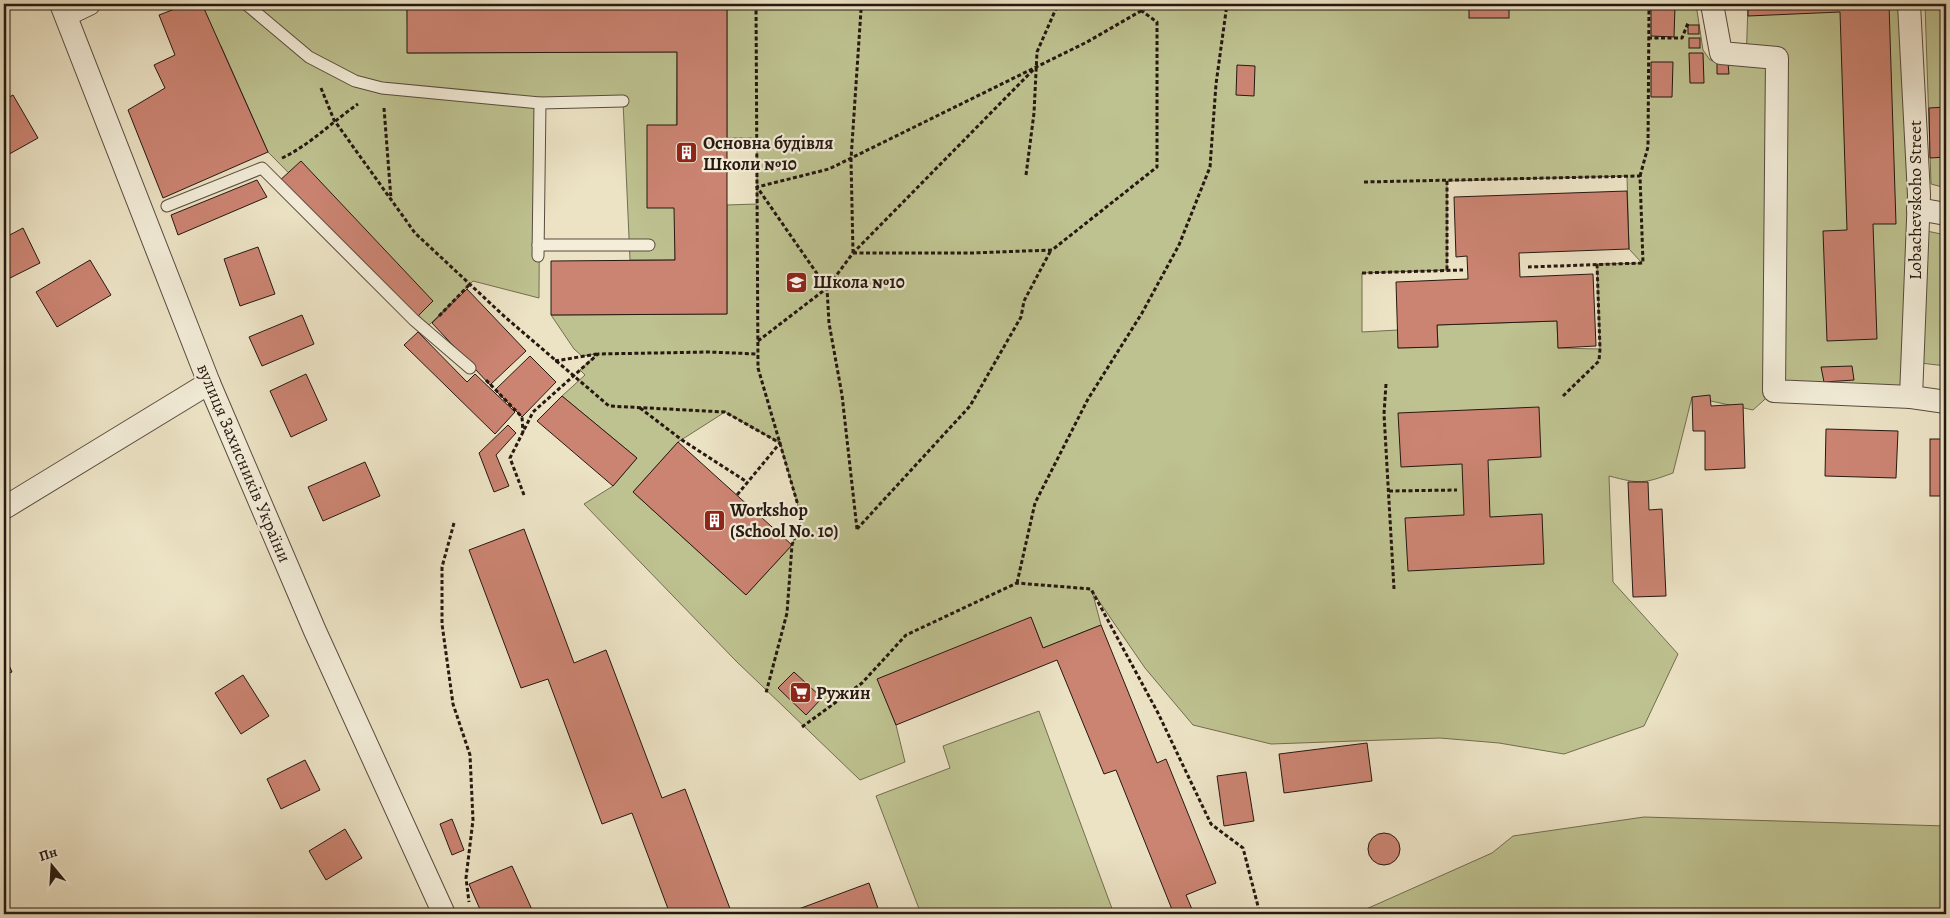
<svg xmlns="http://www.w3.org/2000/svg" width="1950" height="918" font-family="Alegreya,serif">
  <rect width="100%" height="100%" fill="#ece3c5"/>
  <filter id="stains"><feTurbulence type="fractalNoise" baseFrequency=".004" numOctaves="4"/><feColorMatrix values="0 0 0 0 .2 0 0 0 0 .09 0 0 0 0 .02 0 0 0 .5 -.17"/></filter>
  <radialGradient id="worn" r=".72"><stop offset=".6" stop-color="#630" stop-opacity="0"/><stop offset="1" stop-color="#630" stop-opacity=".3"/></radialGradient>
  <g fill="#bec290" stroke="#726d50" fill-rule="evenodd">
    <polygon points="166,4 407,4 408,53 677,52 675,260 630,260 623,101 540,103 539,298 473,281 428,326 347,232 268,152 221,46"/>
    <path d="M727 4H1696L1703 50 1710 60 1746 64 1748 4H1909L1917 229 1946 235V366L1912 362 1911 397 1774 391 1753 410 1692 397 1673 473C1643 484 1640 484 1609 476L1613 582 1678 654 1644 726 1564 754 1499 743 1440 738 1271 744 1193 725 1145 668 1092 591 1101 625 1043 648 1031 618 878 679 896 725 905 762 860 780 736 661 584 504 613 486 637 458 562 396 585 375 580 370 597 354 582 356 574 349 551 315 727 314V205L757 204V138H727ZM1627 176 1629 249 1642 263 1597 264 1600 349 1558 348 1557 321 1437 325 1438 347 1398 348V330L1362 332V273L1447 270V181ZM725 412 780 443 802 519 792 545 746 595 633 492 678 442Z"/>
    <polygon points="1925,4 1946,4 1946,188 1931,184"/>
    <polygon points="1039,711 1114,914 921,914 876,796 950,768 943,746"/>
    <polygon points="1644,817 1946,826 1946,914 1355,914 1492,853 1513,836"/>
  </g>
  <g fill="#cb8472" stroke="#261811">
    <polygon points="188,4 202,4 268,152 163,198 128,110 165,88 154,65 175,55 159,15"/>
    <polygon points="407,4 727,4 727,314 551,315 551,261 675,260 674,208 647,208 647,125 677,125 677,52 407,53"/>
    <rect x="1469" y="4" width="40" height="14"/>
    <polygon points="1748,4 1889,4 1896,224 1873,224 1877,339 1827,341 1823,231 1847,230 1840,12 1748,16"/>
    <polygon points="1651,6 1675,6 1674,37 1651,36"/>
    <rect x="1688" y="25" width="11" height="9"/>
    <rect x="1689" y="38" width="11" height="10"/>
    <polygon points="1689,53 1703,53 1704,83 1690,83"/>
    <polygon points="1651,62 1673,62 1672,97 1651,97"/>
    <polygon points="1717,63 1728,63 1729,74 1717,74"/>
    <polygon points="1237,65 1255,66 1254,96 1236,95"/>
    <polygon points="13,95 38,138 4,157 4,100"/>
    <polygon points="1946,107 1946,157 1930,158 1929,108"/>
    <polygon points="301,161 433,301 414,320 278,182"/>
    <polygon points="257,180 267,197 178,235 171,215"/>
    <polygon points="1627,191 1629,249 1519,253 1520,277 1593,274 1596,346 1558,348 1557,321 1437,325 1438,347 1398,348 1396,282 1468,279 1467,256 1456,257 1454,197"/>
    <polygon points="23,228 40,263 4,281 4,238"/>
    <polygon points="258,247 275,294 240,306 224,259"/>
    <polygon points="90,260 111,295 57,327 36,292"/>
    <polygon points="467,289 526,351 490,385 432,323"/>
    <polygon points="302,315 314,344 262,366 249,337"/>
    <polygon points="418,332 467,382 475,374 515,412 495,434 404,345"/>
    <polygon points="530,356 556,382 522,417 495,390"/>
    <polygon points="1852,366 1854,380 1824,382 1821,367"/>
    <polygon points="306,374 327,420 291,437 270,391"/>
    <polygon points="1710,395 1711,406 1743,404 1745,468 1705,470 1705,431 1693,431 1692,397"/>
    <polygon points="562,396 637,458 613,486 537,421"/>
    <polygon points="1539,407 1541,457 1488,460 1490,517 1542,514 1544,564 1408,571 1405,518 1464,515 1462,464 1401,467 1398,413"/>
    <polygon points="508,425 516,433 496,455 509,486 494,492 479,453"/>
    <polygon points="1826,429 1898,431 1896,478 1825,476"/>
    <rect x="1930" y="439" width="16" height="57"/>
    <polygon points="678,442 792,545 746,595 633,492"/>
    <polygon points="365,462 380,496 323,521 308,487"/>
    <polygon points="1628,482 1648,482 1649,510 1662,509 1666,596 1633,597"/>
    <polygon points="524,529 574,663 606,650 662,798 685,789 732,914 670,914 632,813 602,824 548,679 521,688 469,550"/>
    <polygon points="1031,617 1043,648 1101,625 1157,763 1166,759 1216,883 1186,895 1194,914 1167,914 1173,912 1116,770 1104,774 1057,660 896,725 877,679"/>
    <polygon points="4,654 12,672 4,675"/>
    <polygon points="794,672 822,698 806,715 778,688"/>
    <polygon points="243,675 269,716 241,734 215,693"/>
    <polygon points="1367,743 1372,781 1284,793 1279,754"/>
    <polygon points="305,760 320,790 281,809 267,779"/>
    <polygon points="1246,772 1254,821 1224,826 1217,776"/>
    <polygon points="452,819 464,850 452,855 440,824"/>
    <polygon points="345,829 362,858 326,880 309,851"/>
    <circle cx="1384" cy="849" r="16"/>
    <polygon points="512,866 534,914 482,914 469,884"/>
    <polygon points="869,883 880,914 785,914"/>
  </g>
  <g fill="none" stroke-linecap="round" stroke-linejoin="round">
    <defs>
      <g id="service">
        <polyline points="246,4 309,57 355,81 382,88 540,103 623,101"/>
        <polyline points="167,206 262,168 414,320 470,368"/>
        <polyline points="538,245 649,245"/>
        <polyline points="538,256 540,103"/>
      </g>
      <g id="minor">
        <polyline points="61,4 209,383 315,631 444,914"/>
        <polyline points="1712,4 1721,53 1777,58 1774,391 1911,397 1946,402"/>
        <polyline points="1909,4 1919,195 1911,397"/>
        <polyline points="66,15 89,4"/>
        <polyline points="1918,209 1946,214"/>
        <polyline points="4,508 209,383"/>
      </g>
    </defs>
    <use href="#service" stroke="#584b3e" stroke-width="13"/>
    <use href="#minor" stroke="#584b3e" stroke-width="24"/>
    <g stroke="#261811" stroke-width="3" stroke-dasharray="4 2.5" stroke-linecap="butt">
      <polyline points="756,4 758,368 802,519 792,545 787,613 766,693"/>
      <polyline points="1648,38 1682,38 1688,23"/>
      <polyline points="321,88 334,120 415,233 505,317 609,406 725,412 780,443 737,495"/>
      <polyline points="384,108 391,199"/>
      <path d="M282 158C310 145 333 121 358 104"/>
      <polyline points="1026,175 1034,113 1037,52 1058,4"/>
      <polyline points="1640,176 1648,147 1649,7"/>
      <polyline points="1447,181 1447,270"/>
      <polyline points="1364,182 1640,176 1643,263 1528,267"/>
      <polyline points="853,253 971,253 1052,250 1157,167 1157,22 1132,4"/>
      <polyline points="853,253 851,159 861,10 870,4"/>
      <polyline points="1362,273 1463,270"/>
      <polyline points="439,316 470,284"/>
      <polyline points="758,341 827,288 853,253 1034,69"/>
      <polyline points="555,361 597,354"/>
      <polyline points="486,380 522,417 523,432"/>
      <polyline points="1386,384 1384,414 1394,589"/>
      <polyline points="1563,396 1599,361 1600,349 1597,264"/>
      <polyline points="640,408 682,440 747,482"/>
      <polyline points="1389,491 1457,490"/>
      <polyline points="524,495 510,458 533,412 598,354 709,352 758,354"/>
      <polyline points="454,523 442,567 442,624 453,704 470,755 473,820 466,878 469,902"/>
      <polyline points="857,529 842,395 829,323 827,288 757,187 829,169 1087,42 1153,4"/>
      <polyline points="857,529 970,406 1021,317 1024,301 1051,250"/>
      <polyline points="1017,583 1035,503 1088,399 1142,313 1179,245 1210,167 1216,84 1227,4"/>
      <polyline points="802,727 862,683 906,635 1017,583 1091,589 1158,713 1211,824 1243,848 1260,914"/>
    </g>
    <use href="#service" stroke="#f3edd9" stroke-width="11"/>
    <use href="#minor" stroke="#f3edd9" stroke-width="22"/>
  </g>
  <defs>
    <symbol id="building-square" viewBox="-11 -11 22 22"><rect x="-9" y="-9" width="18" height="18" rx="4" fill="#8f2418" stroke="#f3edd9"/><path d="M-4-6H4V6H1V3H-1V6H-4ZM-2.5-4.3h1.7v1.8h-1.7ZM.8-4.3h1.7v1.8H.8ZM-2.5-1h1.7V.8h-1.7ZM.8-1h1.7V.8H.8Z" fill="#fff"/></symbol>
    <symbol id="school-square" viewBox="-11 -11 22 22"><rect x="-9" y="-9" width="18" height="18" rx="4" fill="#8f2418" stroke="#f3edd9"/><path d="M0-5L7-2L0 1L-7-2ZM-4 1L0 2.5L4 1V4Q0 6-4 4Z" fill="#fff"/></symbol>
    <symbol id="supermarket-square" viewBox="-11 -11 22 22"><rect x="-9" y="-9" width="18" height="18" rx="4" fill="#8f2418" stroke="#f3edd9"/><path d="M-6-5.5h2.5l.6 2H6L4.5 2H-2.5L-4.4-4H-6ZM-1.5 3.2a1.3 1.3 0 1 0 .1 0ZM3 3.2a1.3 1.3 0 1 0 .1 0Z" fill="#fff"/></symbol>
  </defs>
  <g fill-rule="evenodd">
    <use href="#building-square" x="674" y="140" width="25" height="25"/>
    <use href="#school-square" x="784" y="270" width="25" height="25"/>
    <use href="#building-square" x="702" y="508" width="25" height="25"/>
    <use href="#supermarket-square" x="788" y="680" width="25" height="25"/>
  </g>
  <g text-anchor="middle" stroke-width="4.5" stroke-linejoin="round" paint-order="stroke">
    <g font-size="18" font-weight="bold" fill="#261811" stroke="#f3edd9" text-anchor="start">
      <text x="703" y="149">Основна будівля<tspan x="703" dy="21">Школи №10</tspan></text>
      <text x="813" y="288">Школа №10</text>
      <text x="730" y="516">Workshop<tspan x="730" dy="21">(School No. 10)</tspan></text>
      <text x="816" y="699">Ружин</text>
    </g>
    <g font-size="18" fill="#261811" stroke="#f3edd9">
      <text transform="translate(1915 200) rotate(-90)" y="6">Lobachevskoho Street</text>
      <text transform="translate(244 463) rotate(67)" y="6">вулиця Захисників України</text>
    </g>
  </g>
  <rect width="1950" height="918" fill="none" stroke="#ece3c5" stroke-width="20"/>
  <rect x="5" y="5" width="1940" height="908" fill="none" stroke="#261811" stroke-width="2.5"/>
  <rect x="10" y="10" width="1930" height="898" fill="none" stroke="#261811"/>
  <g transform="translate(52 866) rotate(342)" stroke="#f3edd9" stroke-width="4" paint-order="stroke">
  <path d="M0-4L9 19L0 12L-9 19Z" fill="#261811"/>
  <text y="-8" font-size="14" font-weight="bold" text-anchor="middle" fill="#261811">Пн</text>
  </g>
  <rect width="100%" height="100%" filter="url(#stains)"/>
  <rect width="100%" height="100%" fill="url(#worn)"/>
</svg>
